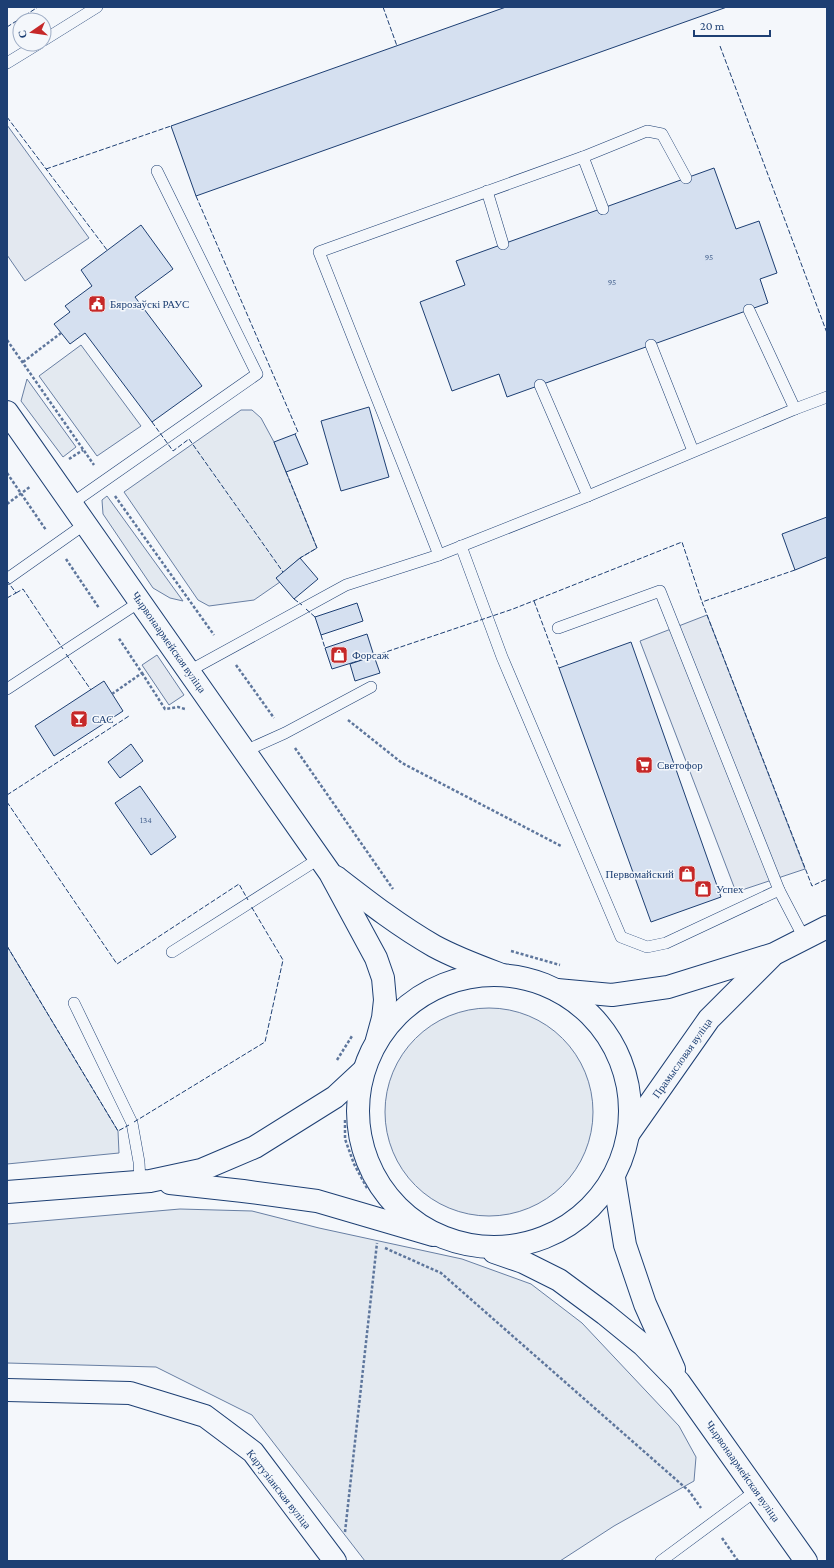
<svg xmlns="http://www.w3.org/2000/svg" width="834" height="1568" font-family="'Crimson Pro',serif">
  <rect width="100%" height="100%" fill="#f4f7fb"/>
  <g fill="#e3e9f0" stroke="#687fa3">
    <polygon points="81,345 141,426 97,456 39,376"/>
    <polygon points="27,379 76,447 63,457 21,401"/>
    <polygon points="241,410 252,410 261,418 274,442 317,548 300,558 277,578 280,582 254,600 209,606 198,600 124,492"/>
    <polygon points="107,496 183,601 170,598 153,588 103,514 102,500"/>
    <polygon points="7,946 118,1131 119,1153 7,1164"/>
    <circle cx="489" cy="1112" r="104"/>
    <polygon points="180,1209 252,1211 319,1228 462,1259 531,1284 582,1323 679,1426 696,1457 694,1481 614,1526 560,1561 365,1561 252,1415 156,1367 7,1363 7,1224"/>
  </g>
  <g fill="#e3e8f0" stroke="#687fa3">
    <polygon points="7,125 89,238 25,281 7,255"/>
    <polygon points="707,615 805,869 736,892 640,641"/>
    <polygon points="157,655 184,695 169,705 142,665"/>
  </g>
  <g fill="#d5e0f0" stroke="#1d3f73">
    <polygon points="506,7 727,7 196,196 171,126"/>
    <polygon points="714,168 736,229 759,221 777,273 760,279 768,303 507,397 499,374 452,391 420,302 465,285 456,261"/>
    <polygon points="141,225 173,269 135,297 202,386 152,422 85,333 70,344 54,324 70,312 65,306 92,286 81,270"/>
    <polygon points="369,407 389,477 341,491 321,421"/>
    <polygon points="295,434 308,464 286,472 274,442"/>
    <polygon points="827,517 827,557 795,570 782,534"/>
    <polygon points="300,558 318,579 294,599 276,578"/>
    <polygon points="357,603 363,621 321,635 315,617"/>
    <polygon points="367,634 374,656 332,669 325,648"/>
    <polygon points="631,642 721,897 651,922 559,668"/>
    <polygon points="374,656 380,673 355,681 350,664"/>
    <polygon points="104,681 123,711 54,756 35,726"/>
    <polygon points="131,744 143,761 120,778 108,762"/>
    <polygon points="140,786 176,837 151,855 115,803"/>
  </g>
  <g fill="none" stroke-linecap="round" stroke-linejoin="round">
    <defs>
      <g id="service">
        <polyline points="44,40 97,7"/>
        <polyline points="7,63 38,44"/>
        <polyline points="583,157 603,209"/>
        <polyline points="487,191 503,244"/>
        <polyline points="651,345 693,451"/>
        <polyline points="540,385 588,496"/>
        <polyline points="795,409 827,397"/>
        <polyline points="71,504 257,374 157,171"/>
        <polyline points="461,546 502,657 621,937 647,947 666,943 779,890"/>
        <polyline points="439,555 319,252 583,157 647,131 662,134 686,178"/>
        <polyline points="7,579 85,524"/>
        <polyline points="558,628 660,591 779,890 804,938"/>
        <polyline points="189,671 346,585 439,555 588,496 795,409 749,310"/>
        <polyline points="7,689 141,601"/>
        <polyline points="245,751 285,733 371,687"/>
        <polyline points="172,952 320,858"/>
        <polyline points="74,1003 132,1123 139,1162 140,1182"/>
        <polyline points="661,1561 757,1490"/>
      </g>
      <polyline id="minor" points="7,1390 130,1393 205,1416 253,1452 335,1561"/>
      <g id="tertiary">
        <polyline points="170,1183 243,1191 317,1201 433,1235"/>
        <polyline points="7,1192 150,1181 201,1170 255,1147 335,1097 363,1071"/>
      </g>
      <g id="secondary">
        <polyline points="7,412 330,873 376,958 383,978 385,1000 383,1018 377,1040"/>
        <path d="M336 877C367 901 399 926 434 946 456 958 478 966 502 975"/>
      </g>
      <g id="primary">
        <circle cx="494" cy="1111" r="136"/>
        <polyline points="557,990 612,995 668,987 774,954 827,927"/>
        <polyline points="629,1133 709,1019 771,957"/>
        <polyline points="614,1178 625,1245 645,1304 674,1369"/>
        <polyline points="494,1252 523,1262 559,1280 605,1314 643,1345 679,1382 806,1561"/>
      </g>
    </defs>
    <use href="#service" stroke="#1d3f73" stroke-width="12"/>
    <use href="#minor" stroke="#1d3f73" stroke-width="24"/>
    <use href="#tertiary" stroke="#1d3f73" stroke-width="24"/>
    <use href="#secondary" stroke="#1d3f73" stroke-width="24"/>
    <use href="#primary" stroke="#1d3f73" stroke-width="24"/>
    <g stroke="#5e769c" stroke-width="2.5" stroke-dasharray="3 2" stroke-linecap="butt">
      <polyline points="7,340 94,465"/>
      <polyline points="23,362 61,333"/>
      <polyline points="69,459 83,450"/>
      <polyline points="7,473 46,530"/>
      <polyline points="115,496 214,635"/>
      <polyline points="7,504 31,486"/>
      <polyline points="66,559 99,608"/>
      <polyline points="236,665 274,718"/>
      <polyline points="142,673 165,709 178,707 185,709"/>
      <polyline points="112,694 142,673 118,637"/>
      <polyline points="348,720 402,763 561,846"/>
      <polyline points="295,748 393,889"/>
      <polyline points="511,951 560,965"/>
      <polyline points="337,1060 352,1036"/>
      <polyline points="345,1120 345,1139 354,1164 368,1190"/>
      <polyline points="385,1248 441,1273 689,1491 701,1508"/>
      <polyline points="345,1532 377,1243"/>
      <polyline points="722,1538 738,1561"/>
    </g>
    <use href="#service" stroke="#f4f7fb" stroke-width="11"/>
    <use href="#minor" stroke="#f4f7fb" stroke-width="22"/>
    <use href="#tertiary" stroke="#f4f7fb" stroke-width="22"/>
    <use href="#secondary" stroke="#f4f7fb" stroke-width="22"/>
    <use href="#primary" stroke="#f4f7fb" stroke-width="22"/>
    <g stroke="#1d3f73" stroke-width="1" stroke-dasharray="5 2" stroke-linecap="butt">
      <polyline points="383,7 397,46"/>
      <polyline points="7,27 38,7"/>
      <polyline points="720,46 827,333"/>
      <polyline points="7,117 107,250"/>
      <polyline points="46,169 171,126"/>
      <polyline points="196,196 298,432 295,434"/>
      <polyline points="152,422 173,451 189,439 283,572"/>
      <polyline points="286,472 317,548 300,558"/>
      <polyline points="795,570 702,602 812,886 827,879"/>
      <polyline points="16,593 23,589 63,649"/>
      <polyline points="7,598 16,593 8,582"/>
      <polyline points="294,599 302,605"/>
      <polyline points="534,601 559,668"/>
      <polyline points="306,609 315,617"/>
      <polyline points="321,635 325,648"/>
      <polyline points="66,654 91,690"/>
      <polyline points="374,656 513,609 682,542 702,602"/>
      <polyline points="7,795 129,716"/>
      <polyline points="7,802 117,964 239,884 248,900"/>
      <polyline points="7,946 118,1131 129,1125"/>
      <polyline points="134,1122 265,1042 283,960 251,906"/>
    </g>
  </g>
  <defs>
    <symbol id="civic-square" viewBox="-11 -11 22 22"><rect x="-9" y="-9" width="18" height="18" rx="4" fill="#c62828" stroke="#f4f7fb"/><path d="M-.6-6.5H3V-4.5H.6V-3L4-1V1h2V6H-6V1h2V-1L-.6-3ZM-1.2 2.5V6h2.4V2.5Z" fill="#fff"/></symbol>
    <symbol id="shop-square" viewBox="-11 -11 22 22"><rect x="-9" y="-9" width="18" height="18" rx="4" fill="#c62828" stroke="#f4f7fb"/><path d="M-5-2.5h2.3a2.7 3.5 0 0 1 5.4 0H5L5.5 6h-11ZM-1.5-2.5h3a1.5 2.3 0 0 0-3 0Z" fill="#fff"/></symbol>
    <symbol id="bar-square" viewBox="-11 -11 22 22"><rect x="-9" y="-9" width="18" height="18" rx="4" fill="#c62828" stroke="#f4f7fb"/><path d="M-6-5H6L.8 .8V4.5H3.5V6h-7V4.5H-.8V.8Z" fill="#fff"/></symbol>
    <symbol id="supermarket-square" viewBox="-11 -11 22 22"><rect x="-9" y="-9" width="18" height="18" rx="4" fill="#c62828" stroke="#f4f7fb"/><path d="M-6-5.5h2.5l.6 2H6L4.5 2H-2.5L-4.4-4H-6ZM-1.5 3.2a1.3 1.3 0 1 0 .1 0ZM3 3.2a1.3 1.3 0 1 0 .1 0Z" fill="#fff"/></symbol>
  </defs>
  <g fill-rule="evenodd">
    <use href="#civic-square" x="87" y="294" width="20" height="20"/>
    <use href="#shop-square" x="329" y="645" width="20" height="20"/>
    <use href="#bar-square" x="69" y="709" width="20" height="20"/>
    <use href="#supermarket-square" x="634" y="755" width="20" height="20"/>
    <use href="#shop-square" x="677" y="864" width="20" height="20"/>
    <use href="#shop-square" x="693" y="879" width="20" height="20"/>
  </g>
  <g text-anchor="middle" stroke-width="3" stroke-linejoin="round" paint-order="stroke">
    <g font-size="9" fill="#4b6792">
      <text x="709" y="260">95</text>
      <text x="612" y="285">95</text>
      <text x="146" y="823">134</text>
    </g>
    <g font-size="11" fill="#1d3f73" stroke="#f4f7fb" text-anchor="start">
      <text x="110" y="308">Бярозаўскі РАУС</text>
      <text x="352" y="659">Форсаж</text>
      <text x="92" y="723">САС</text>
      <text x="657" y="769">Светофор</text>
      <text x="674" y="878" text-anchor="end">Первомайский</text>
      <text x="716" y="893">Успех</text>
    </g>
    <g font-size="11" fill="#1d3f73" stroke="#f4f7fb">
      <text transform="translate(169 642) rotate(55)" y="4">Чырвонаармейская вуліца</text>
      <text transform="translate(682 1058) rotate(-55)" y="4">Прамысловая вуліца</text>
      <text transform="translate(743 1471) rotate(55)" y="4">Чырвонаармейская вуліца</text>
      <text transform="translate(279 1489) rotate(52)" y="4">Картузіанская вуліца</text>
    </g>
  </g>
  <rect width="834" height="1568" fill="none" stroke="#1d3f73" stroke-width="16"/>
  <g transform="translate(32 32) rotate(257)"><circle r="19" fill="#f4f7fb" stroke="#9eadc5"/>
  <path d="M0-3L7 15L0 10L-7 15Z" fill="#c62828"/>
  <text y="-6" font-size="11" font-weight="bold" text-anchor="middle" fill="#1d3f73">С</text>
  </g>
  <path d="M694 30v6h76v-6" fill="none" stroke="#1d3f73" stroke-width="2"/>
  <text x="700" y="30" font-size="12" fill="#1d3f73" stroke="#f4f7fb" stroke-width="3" paint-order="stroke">20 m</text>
</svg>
